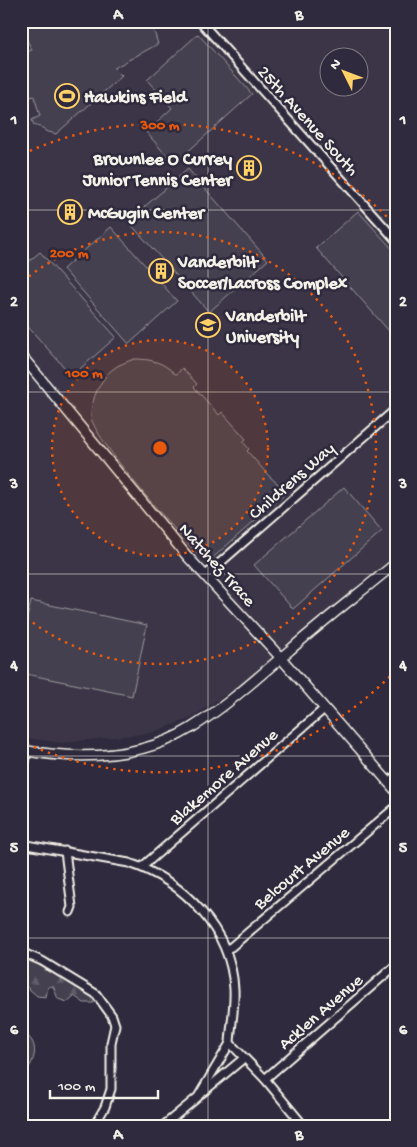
<svg xmlns="http://www.w3.org/2000/svg" width="417" height="1147" font-family="'Gochi Hand',sans-serif">
  <defs>
    <pattern id="forest-firs" width="22" height="20" patternUnits="userSpaceOnUse" patternTransform="scale(1.25)"><rect width="22" height="20" fill="#454050"/><path d="M5 1l3.5 6h-7zM16 11l3.5 6h-7z" fill="#605c69"/></pattern>
  </defs>
  <rect width="100%" height="100%" fill="#2f2a3d"/>
  <filter id="ink" filterUnits="userSpaceOnUse"><feTurbulence type="fractalNoise" baseFrequency=".02" numOctaves="2"/><feDisplacementMap in="SourceGraphic" scale="10" xChannelSelector="R" yChannelSelector="G"/><feConvolveMatrix kernelMatrix="1 2 1 2 8 2 1 2 1" color-interpolation-filters="sRGB"/></filter>
  <g filter="url(#ink)">
    <path fill="#3b3647" fill-rule="evenodd" d="M21 21H396V562L281 658 189 719 150 733 61 743 21 737ZM330 58H360V88H330Z"/>
    <g fill="#454050" stroke="#9c989c">
      <path d="M21 21H159L152 25 158 44 114 68 122 76 56 134 45 131V129L34 125 32 120 40 116 34 96 23 99C25 112 25 122 21 135V65L29 80 21 54 32 50 21 28Z"/>
      <polygon points="198,34 252,94 174,164 146,132 172,108 147,80"/>
      <polygon points="188,169 268,260 209,312 128,221"/>
      <polygon points="358,211 396,253 396,339 316,248"/>
      <polygon points="111,227 177,301 129,344 63,269"/>
      <polygon points="40,252 116,337 72,376 21,319 21,268"/>
      <path d="M134 359C151 359 163 362 175 374H177L182 368 197 384 194 387 219 415 222 412 246 439 243 442 249 449 247 451 269 476 287 492 208 562C204 559 200 556 196 552 178 534 91 436 91 416 91 400 100 379 113 369 119 364 127 362 134 359Z"/>
      <polygon points="344,487 382,531 293,609 254,565"/>
      <polygon points="31,601 147,625 132,696 21,673 21,646"/>
      <path d="M21 1032C42 1041 36 1064 21 1076Z"/>
    </g>
    <polygon fill="url(#forest-firs)" stroke="#9c989c" points="21,955 92,995 94,1003 84,1003 74,996 67,1002 58,999 53,986 48,987 46,997 37,996 21,982"/>
    <g fill="none" stroke-linecap="round" stroke-linejoin="round">
      <defs>
        <g id="minor">
          <polyline points="200,21 396,240"/>
          <polyline points="206,575 396,409"/>
          <polyline points="388,782 396,776"/>
          <polyline points="21,784 27,751"/>
          <path d="M21 844 129 863C184 881 231 930 234 989 235 1006 231 1025 230 1043L265 1079 304 1126"/>
          <polyline points="65,851 72,907 70,912"/>
          <polyline points="142,867 324,709"/>
          <polyline points="226,949 231,947 396,807"/>
          <polyline points="21,952 42,961 96,994 112,1016 115,1025 111,1043 111,1089 105,1107 94,1126"/>
          <polyline points="265,1079 396,965"/>
          <polyline points="202,1093 244,1058"/>
          <polyline points="163,1126 198,1097 230,1043"/>
          <polyline points="395,1126 396,1125"/>
        </g>
        <g id="major">
          <polyline points="21,355 187,556 281,658 396,791"/>
          <path d="M21 750C78 760 141 759 191 728 227 706 258 677 290 650 324 620 361 592 396 563"/>
        </g>
      </defs>
      <use href="#minor" stroke="#f4f1e8" stroke-width="11"/>
      <use href="#major" stroke="#f4f1e8" stroke-width="12"/>
      <use href="#minor" stroke="#2f2a3d" stroke-width="7"/>
      <use href="#major" stroke="#2f2a3d" stroke-width="9"/>
    </g>
  </g>
  <path fill="none" stroke="#f4f1e8" stroke-width="1" stroke-opacity="0.55" d="M208 21V1126M21 210H396M21 392H396M21 574H396M21 756H396M21 938H396"/>
  <circle cx="160" cy="448" r="108" fill="#e8590c" fill-opacity=".12"/>
  <g fill="none" stroke="#e8590c" stroke-width="2.5" stroke-dasharray="2.5 5">
    <circle cx="160" cy="448" r="108"/>
    <path d="M23 281A216 216 0 1 1 23 615"/>
    <path d="M395 671A324 324 0 0 1 23 742M23 154A324 324 0 0 1 395 225"/>
  </g>
  <defs>
    <symbol id="stadium-ring" viewBox="-11 -11 22 22"><circle r="9.5" fill="#2f2a3d" stroke="#ffd166" stroke-width="1.5"/><path d="M0-5a6.5 5 0 1 0 0 10a6.5 5 0 1 0 0-10ZM-3.5-1.8h7v3.6h-7Z" fill="#ffd166"/></symbol>
    <symbol id="building-ring" viewBox="-11 -11 22 22"><circle r="9.5" fill="#2f2a3d" stroke="#ffd166" stroke-width="1.5"/><path d="M-4-6H4V6H1V3H-1V6H-4ZM-2.5-4.3h1.7v1.8h-1.7ZM.8-4.3h1.7v1.8H.8ZM-2.5-1h1.7V.8h-1.7ZM.8-1h1.7V.8H.8Z" fill="#ffd166"/></symbol>
    <symbol id="university-ring" viewBox="-11 -11 22 22"><circle r="9.5" fill="#2f2a3d" stroke="#ffd166" stroke-width="1.5"/><path d="M0-5L7-2L0 1L-7-2ZM-4 1L0 2.5L4 1V4Q0 6-4 4Z" fill="#ffd166"/></symbol>
  </defs>
  <g fill-rule="evenodd">
    <use href="#stadium-ring" x="53" y="82" width="28" height="28"/>
    <use href="#building-ring" x="235" y="154" width="28" height="28"/>
    <use href="#building-ring" x="56" y="198" width="28" height="28"/>
    <use href="#building-ring" x="147" y="257" width="28" height="28"/>
    <use href="#university-ring" x="194" y="311" width="28" height="28"/>
  </g>
  <g text-anchor="middle" stroke-width="5" stroke-linejoin="round" paint-order="stroke">
    <g font-size="18" font-weight="bold" fill="#f4f1e8" stroke="#2f2a3d" text-anchor="start">
      <text x="84" y="102">Hawkins Field</text>
      <text x="232" y="164" text-anchor="end">Brownlee O Currey<tspan x="232" dy="21">Junior Tennis Center</tspan></text>
      <text x="88" y="218">McGugin Center</text>
      <text x="178" y="267">Vanderbilt<tspan x="178" dy="21">Soccer/Lacross Complex</tspan></text>
      <text x="226" y="321">Vanderbilt<tspan x="226" dy="21">University</tspan></text>
    </g>
    <g font-size="18" fill="#f4f1e8" stroke="#2f2a3d">
      <text transform="translate(309 120) rotate(48)" y="6">25th Avenue South</text>
      <text transform="translate(291 480) rotate(-41)" y="6">Childrens Way</text>
      <text transform="translate(218 564) rotate(48)" y="6">Natchez Trace</text>
      <text transform="translate(223 776) rotate(-41)" y="6">Blakemore Avenue</text>
      <text transform="translate(301 867) rotate(-40)" y="6">Belcourt Avenue</text>
      <text transform="translate(320 1011) rotate(-41)" y="6">Acklen Avenue</text>
    </g>
  </g>
  <circle cx="160" cy="448" r="8" fill="#e8590c" stroke="#2f2a3d" stroke-width="2.5"/>
  <g font-size="15" text-anchor="middle" font-weight="bold" fill="#e8590c" stroke="#2f2a3d" stroke-width="5" stroke-linejoin="round" paint-order="stroke">
    <text x="160" y="129">300 m</text>
    <text x="69" y="257">200 m</text>
    <text x="84" y="377">100 m</text>
  </g>
  <rect width="417" height="1147" fill="none" stroke="#2f2a3d" stroke-width="55"/>
  <g transform="translate(344 72) rotate(312)"><circle r="24" fill="#2f2a3d" stroke="#7e7a81"/>
  <path d="M0-4L9 19L0 12L-9 19Z" fill="#ffd166"/>
  <text y="-8" font-size="14" font-weight="bold" text-anchor="middle" fill="#f4f1e8">N</text>
  </g>
  <path d="M50 1090v8h108v-8" fill="none" stroke="#f4f1e8" stroke-width="2.5"/>
  <text x="58" y="1090" font-size="15" fill="#f4f1e8" stroke="#2f2a3d" stroke-width="4" paint-order="stroke">100 m</text>
  <rect x="28" y="28" width="362" height="1092" fill="none" stroke="#f4f1e8" stroke-width="2"/>
  <g font-size="16" text-anchor="middle" font-weight="bold" fill="#f4f1e8">
    <text x="118" y="19">A</text>
    <text x="299" y="19">B</text>
    <text x="14" y="124">1</text>
    <text x="403" y="124">1</text>
    <text x="14" y="306">2</text>
    <text x="403" y="306">2</text>
    <text x="14" y="488">3</text>
    <text x="403" y="488">3</text>
    <text x="14" y="670">4</text>
    <text x="403" y="670">4</text>
    <text x="14" y="852">5</text>
    <text x="403" y="852">5</text>
    <text x="14" y="1034">6</text>
    <text x="403" y="1034">6</text>
    <text x="118" y="1139">A</text>
    <text x="299" y="1139">B</text>
  </g>
</svg>
